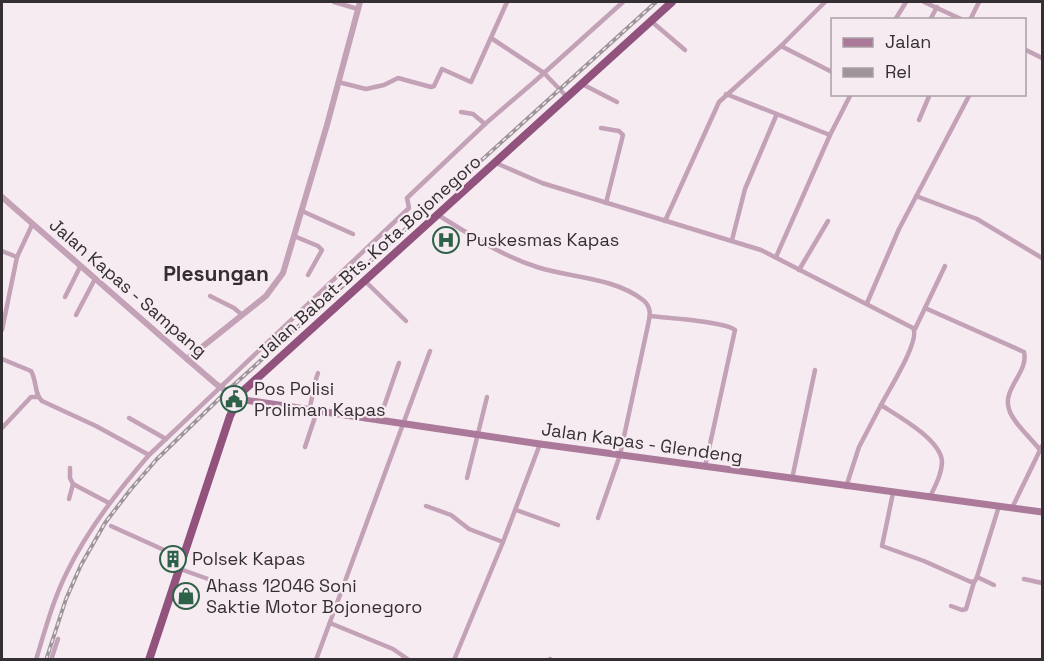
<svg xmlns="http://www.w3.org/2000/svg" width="1044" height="661" font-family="'Space Grotesk',sans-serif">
  <rect width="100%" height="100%" fill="#f7ebf2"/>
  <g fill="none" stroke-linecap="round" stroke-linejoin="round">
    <g stroke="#c3a1b6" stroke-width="4.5">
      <polyline points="334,2 358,9"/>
      <polyline points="924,2 963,20"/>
      <polyline points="895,20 906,2"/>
      <polyline points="930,20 937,7"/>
      <polyline points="970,20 979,2"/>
      <polyline points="651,21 685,50"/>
      <polyline points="491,38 544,73 567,97"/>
      <polyline points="781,46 832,72"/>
      <polyline points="1024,49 1042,58"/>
      <polyline points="338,82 366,89 384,85 398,78 431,87 434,86 442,69 471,82 507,2"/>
      <polyline points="582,84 617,102"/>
      <polyline points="726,94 830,135"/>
      <polyline points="461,112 473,114 485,124"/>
      <polyline points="919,120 930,94"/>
      <polyline points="601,128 619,131 623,135 606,203"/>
      <path d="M496 163 542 183 761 250 913 328C921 340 888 391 881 405 898 416 940 439 942 461 942 474 935 486 930 497"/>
      <polyline points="916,196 977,219 1042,258"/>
      <polyline points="302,211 353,234"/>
      <path d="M438 215C469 234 502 256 537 267 571 278 613 277 643 300 652 307 650 316 648 325L620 455 598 518"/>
      <polyline points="665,221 719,102 781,46 825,2"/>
      <polyline points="294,236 318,246 322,250 308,275"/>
      <polyline points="732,240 745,189 776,116"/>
      <polyline points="2,251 17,257 2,330"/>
      <polyline points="17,257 32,225"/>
      <polyline points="776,257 830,135 851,94"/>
      <polyline points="799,270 828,221"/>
      <polyline points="366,282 406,321"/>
      <polyline points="210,296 234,308 241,314"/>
      <polyline points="65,297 80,267"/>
      <polyline points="867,303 899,229 970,94"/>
      <path d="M925 308 1024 352C1029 372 1002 389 1009 409 1012 422 1032 439 1040 450"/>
      <polyline points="76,315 95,279"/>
      <path d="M650 316C666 318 725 321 735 330L705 467"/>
      <polyline points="915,329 945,266"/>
      <path d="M2 359 31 371C37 381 34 394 42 401L96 426 149 455"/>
      <path d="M309 410C313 397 313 386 318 373"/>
      <polyline points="129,418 166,439"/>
      <polyline points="379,421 399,363"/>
      <polyline points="2,428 31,397 38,397"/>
      <polyline points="305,447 317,411"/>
      <polyline points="70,468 70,478 73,484 109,503"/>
      <polyline points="467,478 487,397"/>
      <polyline points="792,479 815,370"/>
      <polyline points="846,487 859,447 881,405"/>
      <polyline points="893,493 882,546 924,561 971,582 975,581 977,577 999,506"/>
      <polyline points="69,499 73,484"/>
      <polyline points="426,506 451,515 469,529 503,542"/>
      <polyline points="1012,508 1042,446"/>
      <polyline points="516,510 558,525"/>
      <polyline points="111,526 184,559"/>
      <polyline points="180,569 211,580"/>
      <polyline points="977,577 994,585"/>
      <polyline points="1024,579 1042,583"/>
      <polyline points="951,606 962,610 966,609 974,582"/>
      <polyline points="330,623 393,649 409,660"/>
      <path d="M36 660C45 630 53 600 67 572 88 529 118 491 149 455L409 208 407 198 485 124 534 82 623 2"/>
      <polyline points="51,660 58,639"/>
      <polyline points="316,660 430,351"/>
      <polyline points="454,660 503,542 540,444"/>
      <polyline points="550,660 550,659"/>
    </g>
    <g stroke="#c3a1b6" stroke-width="6">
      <polyline points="2,197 187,359 216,384 238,399"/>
      <polyline points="187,359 266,296 283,273 327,125 360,2"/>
    </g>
    <polyline stroke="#ab7a9a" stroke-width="7" points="238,399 540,444 1042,512"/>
    <polyline stroke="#91527d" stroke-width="8" points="149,660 230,416 243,391 672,2"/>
    <defs>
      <polyline id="rail" points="46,660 66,599 81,565 105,523 131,489 157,459 227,391 656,2"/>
    </defs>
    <use href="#rail" stroke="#9e959b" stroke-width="4"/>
    <use href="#rail" stroke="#f7ebf2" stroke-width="1.5" stroke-dasharray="4.5" stroke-linecap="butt"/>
  </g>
  <defs>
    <symbol id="hospital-ring" viewBox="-11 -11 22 22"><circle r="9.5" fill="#f7ebf2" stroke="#2d6248" stroke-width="1.5"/><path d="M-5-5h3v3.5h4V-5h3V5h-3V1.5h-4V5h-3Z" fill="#2d6248"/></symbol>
    <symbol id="civic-ring" viewBox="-11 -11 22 22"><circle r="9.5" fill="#f7ebf2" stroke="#2d6248" stroke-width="1.5"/><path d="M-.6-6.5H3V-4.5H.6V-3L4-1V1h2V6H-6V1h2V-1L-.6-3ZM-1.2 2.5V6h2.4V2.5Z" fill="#2d6248"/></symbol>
    <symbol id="building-ring" viewBox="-11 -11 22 22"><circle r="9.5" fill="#f7ebf2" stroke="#2d6248" stroke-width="1.5"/><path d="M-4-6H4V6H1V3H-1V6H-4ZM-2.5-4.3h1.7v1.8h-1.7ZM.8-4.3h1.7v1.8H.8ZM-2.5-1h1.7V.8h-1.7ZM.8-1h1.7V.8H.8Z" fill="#2d6248"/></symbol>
    <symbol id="shop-ring" viewBox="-11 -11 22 22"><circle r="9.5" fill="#f7ebf2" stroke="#2d6248" stroke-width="1.5"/><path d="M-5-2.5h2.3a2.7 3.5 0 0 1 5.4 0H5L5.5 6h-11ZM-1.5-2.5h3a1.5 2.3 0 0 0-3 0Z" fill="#2d6248"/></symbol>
  </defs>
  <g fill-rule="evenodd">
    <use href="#hospital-ring" x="431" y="225" width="30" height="30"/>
    <use href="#civic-ring" x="219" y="384" width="30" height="30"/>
    <use href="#building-ring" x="158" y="544" width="30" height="30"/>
    <use href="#shop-ring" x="171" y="581" width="30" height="30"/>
  </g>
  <g text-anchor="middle" stroke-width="4.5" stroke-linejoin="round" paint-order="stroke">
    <g font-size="18" fill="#332f32" stroke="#f7ebf2" text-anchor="start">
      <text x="466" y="246">Puskesmas Kapas</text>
      <text x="254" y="395">Pos Polisi<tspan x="254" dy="21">Proliman Kapas</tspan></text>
      <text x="192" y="565">Polsek Kapas</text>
      <text x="206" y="592">Ahass 12046 Soni<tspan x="206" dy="21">Saktie Motor Bojonegoro</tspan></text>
    </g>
    <g font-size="18" fill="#332f32" stroke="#f7ebf2">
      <text transform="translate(369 257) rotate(-42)" y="6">Jalan Babat-Bts. Kota Bojonegoro</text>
      <text transform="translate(128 288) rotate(41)" y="6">Jalan Kapas - Sampang</text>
      <text transform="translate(642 443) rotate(8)" y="6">Jalan Kapas - Glendeng</text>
    </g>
    <g font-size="21" font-weight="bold" fill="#332f32" stroke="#f7ebf2">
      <text x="216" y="281">Plesungan</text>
    </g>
  </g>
  <rect width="1044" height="661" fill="none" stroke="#332f32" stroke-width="6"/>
  <rect x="831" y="18" width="195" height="78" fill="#f7ebf2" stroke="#a9a0a5" stroke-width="1.5"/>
  <rect x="843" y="38" width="30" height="9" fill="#ab7a9a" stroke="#a9a0a5" stroke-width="1.5"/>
  <text x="885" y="48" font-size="18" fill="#332f32">Jalan</text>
  <rect x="843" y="68" width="30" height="9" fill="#9e959b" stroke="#a9a0a5" stroke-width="1.5"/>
  <text x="885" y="78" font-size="18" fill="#332f32">Rel</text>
</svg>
